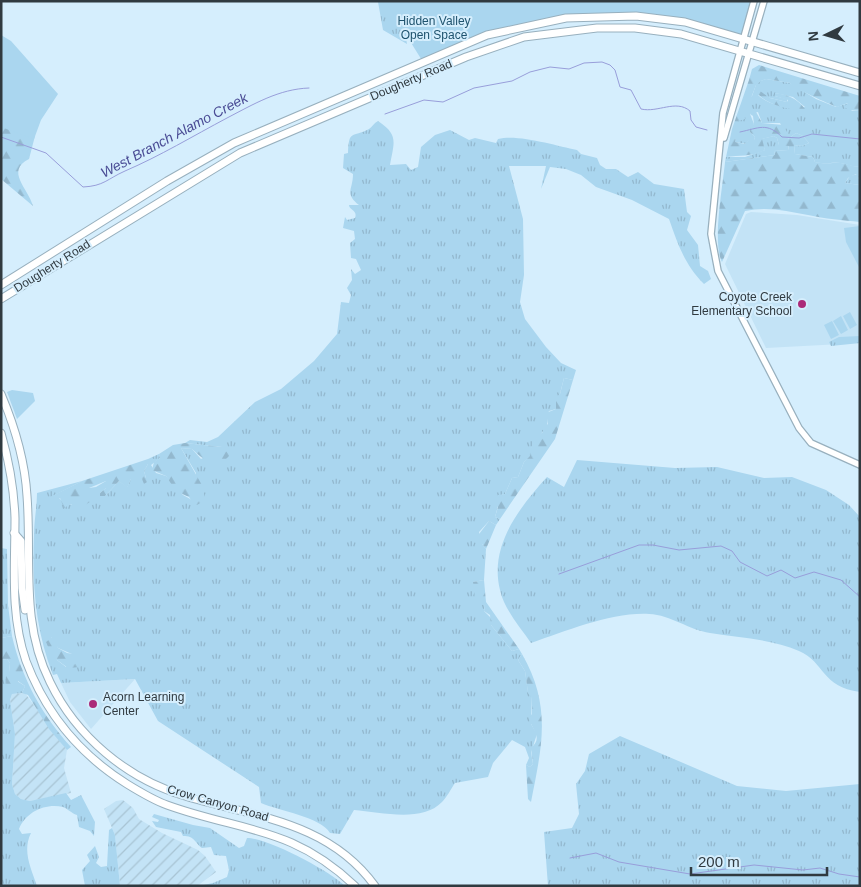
<svg xmlns="http://www.w3.org/2000/svg" width="861" height="887" font-family="Helvetica,sans-serif">
  <defs>
    <pattern id="industrial-furrows" width="10" height="10" patternUnits="userSpaceOnUse" patternTransform="scale(1.25)"><rect width="10" height="10" fill="#c3e3f6"/><path d="M-1 1l2-2M0 10L10 0M9 11l2-2" fill="none" stroke="#a8c4d4"/></pattern>
    <pattern id="grass-tufts" width="24" height="20" patternUnits="userSpaceOnUse" patternTransform="scale(1.25)"><rect width="24" height="20" fill="#aad6ef"/><path d="M3 7l-1-3M5 7V3M7 7l1-3M15 17l-1-3M17 17v-4M19 17l1-3" fill="none" stroke="#93b8ce"/></pattern>
    <pattern id="forest-firs" width="22" height="20" patternUnits="userSpaceOnUse" patternTransform="scale(1.25)"><rect width="22" height="20" fill="#aad6ef"/><path d="M5 1l3.5 6h-7zM16 11l3.5 6h-7z" fill="#93b8ce"/></pattern>
  </defs>
  <rect width="100%" height="100%" fill="#d5eefd"/>
  <g fill="#c3e3f6">
    <polygon points="751,212 797,215 860,225 860,343 766,348 725,264 746,214"/>
    <polygon points="135,679 91,729 70,702 61,683"/>
  </g>
  <g fill="url(#industrial-furrows)">
    <polygon points="25,693 67,750 64,768 71,793 30,801 21,799 15,794 12,784 15,734 10,700 12,694"/>
    <polygon points="123,800 133,808 139,819 162,833 198,850 205,856 216,872 197,886 120,886 115,835 104,809 116,801"/>
  </g>
  <g fill="url(#grass-tufts)" fill-rule="evenodd">
    <polygon points="363,1 449,1 424,32 406,38 407,44 383,30 378,2"/>
    <path d="M766 79 790 83 816 99 836 107 849 103 847 105 852 111H860V167C852 167 847 164 840 163 829 162 828 165 815 162L813 157 795 154 794 145 802 146 809 143 803 136 796 133 788 139 780 123H762L758 112 750 114 754 124 750 132 755 137 754 140 748 141 747 144 735 142 738 121 744 115 742 103 752 96 757 82ZM775 93 793 97 805 107C789 109 770 106 758 95L787 102V99L775 96Z"/>
    <path d="M378 121C399 135 394 142 390 165L406 164 411 170 418 167 421 147 435 135 450 130 469 140 475 138 496 143 498 139C519 134 556 146 577 150L581 154 597 158 600 165 606 169H616L628 177 638 172 654 184 684 189 687 212 691 216 687 230 698 245 700 266 708 271 711 279 704 284C685 265 678 245 669 219L632 200 596 187 581 175 566 169 550 167 541 189 546 166H509L523 219 524 275 520 302 525 319 546 347 561 363 576 370 573 380 564 378 556 409 549 411C546 417 549 422 546 427 541 436 529 443 531 456L524 462 518 477 512 478 505 494 501 495 495 517 500 519 496 525 489 521 479 532 482 544 486 549 484 580 473 582 485 606 484 611 491 618V625L512 651 519 649 522 654 518 660 525 671 528 692 532 694 531 724 537 734 531 752 533 764 530 767 526 765 529 758 525 747 512 740 493 763 488 777 455 783C451 789 447 797 442 802 422 823 380 812 354 810L340 834 330 833C321 817 279 811 261 803L259 787 158 721 135 679 61 683 57 674 53 675C35 629 32 584 34 535 34 521 37 507 37 493L82 481 51 497 59 498 63 502 76 506 77 509 89 497V488L96 487 106 481V488L100 493 102 496H105L119 481 127 487 131 479 146 478 144 471 148 464V459L159 454 160 458 151 465 156 473 166 476 183 495 192 500 196 473 181 448 192 449 201 459 222 447 185 443 190 440 207 442 218 437 255 402 281 389 314 361 337 334 341 302 349 303 351 295 347 288 352 280 351 269 355 274 361 270 356 259 351 258 350 243 355 239 354 231 343 228 345 217 347 220 355 218C358 210 349 210 349 205H359C344 193 353 190 353 174L343 168 344 154 348 153C349 129 352 138 369 129 372 127 374 123 378 121ZM51 637 58 648 72 654 66 667 57 660Z"/>
    <polygon points="774,136 777,138 779,145 789,145 788,150 774,151 775,155 725,162 726,157 745,157 765,150 761,139"/>
    <polygon points="858,174 860,185 845,183 850,176"/>
    <polygon points="860,336 860,343 831,346 829,342 839,337"/>
    <path d="M577 460 675 468 717 467 764 478 792 477 826 490 849 505 860 517V692C821 687 825 662 799 651 772 639 740 638 710 633 689 630 671 615 649 614 611 612 567 631 531 643 520 627 504 609 500 590 489 546 519 508 547 477L564 487Z"/>
    <polygon points="1,548 7,549 8,605 12,636 1,638"/>
    <path d="M7 659 10 663 9 673 17 681 25 686 22 693 12 694 10 700 15 734 12 784 15 794 21 799 30 801 66 793 71 800 81 795 95 822 94 836 90 831 79 827 77 815C71 813 68 809 63 807 45 803 26 812 19 829L22 834 31 833C22 851 31 868 37 886H1V668L2 660Z"/>
    <polygon points="620,736 737,786 786,791 860,784 860,886 548,886 544,832 572,828 579,814 576,784 585,771 589,754"/>
    <path d="M154 814 193 825 210 828 239 848 244 846 247 838C268 838 330 871 345 886H199L213 883 227 877 229 870 226 856 214 855 211 847 202 848C194 842 195 836 183 836L181 832 156 827 152 821 158 822 159 820 152 817Z"/>
    <polygon points="112,828 115,835 120,886 85,886 82,870 90,861 87,855 95,846 99,857 96,863 101,867 107,866 109,830"/>
  </g>
  <g fill="url(#forest-firs)">
    <path d="M759 65 860 96V111L849 110 844 107 848 103 837 107C829 104 793 88 790 83L766 79 761 81 756 85 751 98 743 103 745 119 738 121 739 127 735 142 745 144 750 139 754 140 755 137 750 132V128L754 124 753 116 750 114 755 110 762 123 783 125 787 132 788 139 796 133 803 136 809 143 802 146 794 145 795 154 813 157 815 162C824 164 827 163 836 163 844 162 851 167 860 167V179L856 174 848 178 845 183 860 185V222C843 220 825 219 808 215 787 211 767 206 745 211L722 262C712 243 723 185 725 162L775 155 774 151 788 150 789 146 779 145 777 138 774 136 762 139 765 150C751 157 740 155 726 157L732 129 749 80 752 69Z"/>
    <path d="M760 91 770 98 787 102 788 100 775 96V93C788 95 797 98 805 109 792 112 763 104 757 92Z"/>
    <path d="M1 123 35 136 29 159C5 171 28 188 33 206L1 179Z"/>
    <path d="M564 378 573 380 555 439 500 519 495 517 498 507 496 498 498 495 505 494 512 478 518 477 524 462 530 456C529 448 536 436 543 432V427L548 424 546 413 556 409V397L560 394Z"/>
    <path d="M185 443 222 447 230 455 223 462C208 464 202 458 192 449L181 448 203 487 205 500 197 505 193 503 189 497 176 491 166 476 152 470 154 462 160 458 159 454 173 445Z"/>
    <polygon points="148,459 148,464 144,471 147,482 144,484 142,479 131,479 127,488 119,481 105,496 100,496 100,493 106,488 106,481 89,488 90,502 77,510 71,504 64,508 60,498 55,500 50,497 82,481"/>
    <polygon points="489,521 496,525 486,549 482,544 473,542"/>
    <polygon points="484,580 486,602 519,649 512,651 491,625 490,615 484,611 485,606 475,598 473,582"/>
    <path d="M12 636C22 679 42 715 71 747L67 750 49 729 28 695 22 693 25 686 18 681 17 690 8 689 5 674 9 672 10 663 7 659 2 660 1 668V638Z"/>
    <polygon points="54,636 58,648 67,653 80,655 82,664 80,667 68,668 53,657 46,642"/>
    <path d="M522 654C552 706 542 746 531 802L528 799 526 765 530 767 533 764 531 748C544 737 531 729 529 718L532 714V698L528 693 525 671 518 660Z"/>
  </g>
  <g fill="#aad6ef">
    <polygon points="385,1 754,1 744,39 685,22 599,15 522,26 423,62"/>
    <polygon points="1,35 11,41 58,94 41,120 34,139 1,127"/>
    <polygon points="860,226 860,269 846,242 844,228"/>
    <polygon points="850,312 857,325 850,329 843,316"/>
    <polygon points="841,316 848,330 841,334 833,321"/>
    <polygon points="832,321 839,335 831,339 824,325"/>
    <polygon points="12,390 33,393 35,401 17,419 7,392"/>
  </g>
  <g fill="none" stroke-linecap="round" stroke-linejoin="round">
    <g stroke="#989eda" stroke-width="1">
      <path d="M385 114 424 100 443 102 474 88 512 81 530 72 550 67 569 69 584 63 602 62 610 65 615 70 620 87 631 90 641 109C658 113 676 99 690 111L691 120 696 127 707 130"/>
      <path d="M740 132C759 128 767 122 782 137L799 138 812 134 860 139"/>
      <path d="M1 137 46 153 83 187C104 186 107 179 125 171 160 156 193 136 227 118 254 104 279 89 309 88"/>
      <polyline points="559,574 639,545 653,545 679,550 721,546 732,551 740,562 767,576 781,570 795,578 814,572 841,580 860,597"/>
      <polyline points="570,858 596,853 619,862 690,874 754,865 803,870 820,868 839,874 860,877"/>
    </g>
    <defs>
      <g id="minor">
        <polyline points="754,1 723,113 711,234 718,271 799,428 811,443 860,465"/>
        <polyline points="724,138 764,1"/>
      </g>
      <g id="major">
        <polyline points="1,285 167,181 234,143 487,35 566,18 636,16 685,22 860,73"/>
        <polyline points="1,299 240,153 466,57 524,37 597,28 635,28 681,34 860,86"/>
        <path d="M1 394C15 427 25 461 27 496 32 560 20 622 50 682 76 736 127 779 185 796 254 817 328 821 375 886"/>
        <path d="M1 433C9 461 14 489 15 518 15 566 10 615 26 661 46 714 79 754 127 784 140 792 153 800 167 805 242 832 292 826 355 886"/>
        <polyline points="14,533 21,541 22,588 25,610"/>
      </g>
    </defs>
    <use href="#minor" stroke="#98b0be" stroke-width="8"/>
    <use href="#major" stroke="#98b0be" stroke-width="9"/>
    <use href="#minor" stroke="#fff" stroke-width="5.5"/>
    <use href="#major" stroke="#fff" stroke-width="7"/>
  </g>
  <g fill="#ab2b79" stroke="#d5eefd" stroke-width="2">
    <circle cx="802" cy="304" r="5"/>
    <circle cx="93" cy="704" r="5"/>
  </g>
  <g text-anchor="middle" stroke-width="4" stroke-linejoin="round" paint-order="stroke">
    <g font-size="12" fill="#1f536e" stroke="#d5eefd">
      <text x="434" y="25">Hidden Valley<tspan x="434" dy="14">Open Space</tspan></text>
    </g>
    <g font-size="12" fill="#303a40" stroke="#d5eefd">
      <text transform="translate(411 80) rotate(-23)" y="4">Dougherty Road</text>
      <text transform="translate(52 266) rotate(-32)" y="4">Dougherty Road</text>
      <text transform="translate(218 803) rotate(16)" y="4">Crow Canyon Road</text>
    </g>
    <g font-size="12" fill="#303a40" stroke="#d5eefd" text-anchor="end">
      <text x="792" y="301">Coyote Creek<tspan x="792" dy="14">Elementary School</tspan></text>
      <text x="103" y="701" text-anchor="start">Acorn Learning<tspan x="103" dy="14">Center</tspan></text>
    </g>
    <g font-size="14" font-style="italic" fill="#4a4c95" stroke="#d5eefd">
      <text transform="translate(174 135) rotate(-28)" y="5">West Branch Alamo Creek</text>
    </g>
  </g>
  <rect width="861" height="887" fill="none" stroke="#303a40" stroke-width="5"/>
  <g transform="translate(826 35) rotate(265)" stroke="#d5eefd" stroke-width="4" paint-order="stroke">
  <path d="M0-4L9 19L0 12L-9 19Z" fill="#303a40"/>
  <text y="-8" font-size="14" font-weight="bold" text-anchor="middle" fill="#303a40">N</text>
  </g>
  <path d="M691 867v8h136v-8" fill="none" stroke="#303a40" stroke-width="2.5"/>
  <text x="698" y="867" font-size="15" fill="#303a40" stroke="#d5eefd" stroke-width="4" paint-order="stroke">200 m</text>
</svg>
